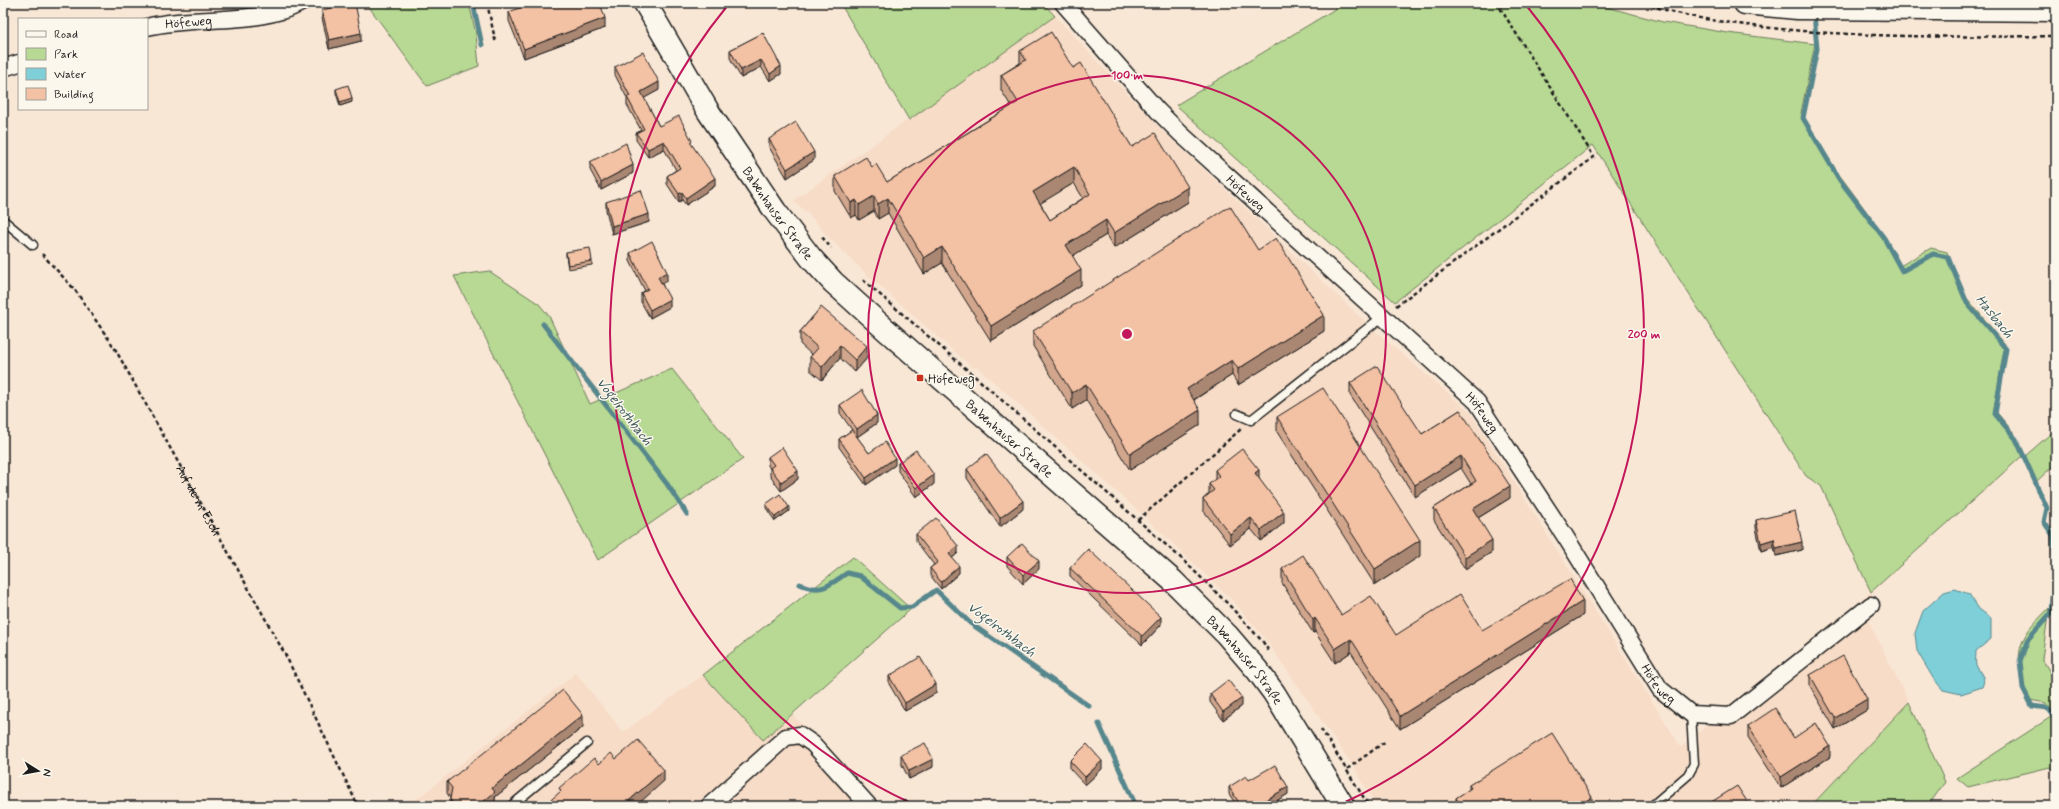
<svg xmlns="http://www.w3.org/2000/svg" width="2059" height="809" font-family="Mynerve,sans-serif">
  <rect width="100%" height="100%" fill="#f9e7d6"/>
  <filter id="ink" filterUnits="userSpaceOnUse"><feTurbulence type="fractalNoise" baseFrequency=".025" numOctaves="2"/><feDisplacementMap in="SourceGraphic" scale="8" xChannelSelector="R" yChannelSelector="G"/><feConvolveMatrix kernelMatrix="1 2 1 2 8 2 1 2 1" color-interpolation-filters="sRGB"/></filter>
  <g filter="url(#ink)">
    <g fill="#f7dcc7">
      <polygon points="1055,16 1157,125 1374,330 1470,412 1681,747 1871,592 1881,609 1868,620 1909,702 1811,806 1376,806 1355,769 1264,637 1234,602 1146,518 977,367 973,368 865,273 828,237 808,213 793,201"/>
      <polygon points="576,673 623,732 703,675 763,740 793,715 876,806 408,806"/>
    </g>
    <g fill="#b7d993" stroke="#6a7a58">
      <polygon points="366,3 469,3 476,34 479,66 427,86"/>
      <polygon points="840,3 1043,3 1055,16 909,120"/>
      <polygon points="1345,3 1591,3 1663,22 1728,33 1815,44 1801,113 1838,173 1870,216 1900,266 1931,248 1947,252 1966,297 2005,344 1994,409 2014,433 2024,457 2056,429 2056,463 2036,482 2024,457 2021,457 1871,592 1821,486 1806,476 1593,145 1395,302 1176,105"/>
      <polygon points="489,271 539,304 549,316 590,404 672,369 743,459 598,560 454,276"/>
      <polygon points="853,557 911,609 763,740 703,675"/>
      <path d="M2049 608 2042 659 2056 682V773L2050 767 1968 787 1957 778 2054 715 2056 716 2046 703 2030 700C2020 680 2013 654 2027 633 2032 624 2042 616 2049 608Z"/>
      <polygon points="1909,702 1945,782 1928,806 1811,806"/>
    </g>
    <path fill="#7fcfd8" stroke="#57878d" d="M1955 589 1969 594 1979 609 1991 618V639L1976 651C1976 656 1975 661 1976 665 1980 674 1987 677 1982 687L1961 694 1943 690 1933 678 1917 651 1915 633 1923 611 1944 592Z"/>
    <g fill="none" stroke-linecap="round" stroke-linejoin="round">
      <g stroke="#57878d" stroke-width="5">
        <polyline points="473,3 482,45"/>
        <polyline points="1814,14 1817,49 1803,118 1839,179 1884,238 1902,271 1933,254 1948,257 1967,303 2006,349 1995,414 2016,439 2047,508 2044,522 2053,535 2055,559 2051,613 2028,639 2020,661 2023,688 2032,706 2047,708 2056,720"/>
        <polyline points="543,324 667,484 687,514"/>
        <path d="M800 584C822 594 829 585 847 573L860 576 900 608 912 607 936 590 970 623 1089 706"/>
        <polyline points="1099,724 1136,806"/>
      </g>
      <defs>
        <g id="lane">
          <polyline points="3,220 33,245"/>
          <polyline points="1237,414 1251,420 1382,317"/>
          <polyline points="511,806 587,743"/>
          <polyline points="1652,806 1688,775 1694,764 1691,714"/>
        </g>
        <g id="street">
          <path id="s2" d="M1063 3 1158 111 1181 134 1477 402 1565 536 1660 689 1691 714 1731 716 1871 605"/>
          <path id="s3" d="M147 27C194 15 259 26 301 3"/>
          <polyline points="3,68 19,63"/>
          <polyline points="709,806 786,737 800,735 813,744 869,806"/>
        </g>
        <g id="secondary">
          <path id="s4" d="M645 3 708 111 775 211 811 258 833 282 885 329 1173 581 1227 635 1257 670 1274 693 1343 806"/>
          <polyline points="1745,3 1797,8 2056,10"/>
        </g>
      </defs>
      <use href="#lane" stroke="#1c1c1c" stroke-width="11"/>
      <use href="#street" stroke="#1c1c1c" stroke-width="19"/>
      <use href="#secondary" stroke="#1c1c1c" stroke-width="25"/>
      <g stroke="#1c1c1c" stroke-width="2.5" stroke-dasharray="4 3" stroke-linecap="butt">
        <polyline points="487,3 496,44"/>
        <path d="M1644 3C1685 18 1728 23 1771 28 1866 38 1961 37 2056 36"/>
        <polyline points="822,237 831,248"/>
        <path id="s1" d="M42 254 75 290 114 347 286 656 358 806"/>
        <polyline points="863,280 979,380 1182,559 1229,605 1263,642 1270,653"/>
        <polyline points="1396,306 1594,157 1497,3"/>
        <polyline points="1138,520 1241,429"/>
        <polyline points="1321,729 1369,806"/>
        <polyline points="1347,769 1386,741"/>
      </g>
      <use href="#lane" stroke="#fbf7ec" stroke-width="8"/>
      <use href="#street" stroke="#fbf7ec" stroke-width="16"/>
      <use href="#secondary" stroke="#fbf7ec" stroke-width="22"/>
    </g>
    <g fill="#d1a68d" stroke="#1c1c1c" fill-rule="evenodd">
      <polygon points="322,10 361,41 329,49 322,18"/>
      <polygon points="509,12 605,28 524,58 509,21"/>
      <polygon points="763,33 781,74 770,81 761,67 741,78 730,58 730,50"/>
      <path d="M1020 51 1073 68 1132 147 1188 202 1114 248 1106 235 1072 256 1081 285 991 341 942 263 924 274 888 213 878 219 874 211 859 220 856 215 851 218 835 191V176L872 167 887 182 1011 106 1001 90V75L1020 63ZM1074 183 1083 198 1050 220 1040 203Z"/>
      <polygon points="615,67 659,90 644,98 659,126 692,145 715,186 686,205 682,200 679,202 667,184 667,176 676,170 664,149 648,157 636,140 636,133 641,130 627,105 627,98 615,75"/>
      <polygon points="336,89 352,102 340,106 336,93"/>
      <polygon points="769,139 814,160 787,178 769,147"/>
      <polygon points="590,162 633,173 601,190 590,170"/>
      <polygon points="606,202 649,222 612,234 606,210"/>
      <polygon points="1258,250 1324,331 1238,385 1232,375 1194,400 1200,425 1130,470 1086,400 1072,409 1033,346 1033,331"/>
      <polygon points="566,252 592,261 592,265 568,269 566,256"/>
      <polygon points="630,253 667,281 662,283 670,307 650,318 641,302 641,293 645,291 630,261"/>
      <polygon points="821,307 867,358 855,372 840,358 822,380 810,370 810,357 812,355 800,344 800,332"/>
      <polygon points="1350,383 1422,434 1460,410 1510,498 1478,518 1492,552 1465,569 1434,520 1434,508 1471,484 1461,468 1415,497 1350,395"/>
      <polygon points="840,405 877,423 857,437 869,453 895,465 866,485 839,447 839,439 852,430 840,413"/>
      <polygon points="1277,417 1420,556 1375,585 1277,432"/>
      <polygon points="768,457 798,479 781,491 770,476 770,469 768,465"/>
      <polygon points="898,463 934,484 916,497 898,471"/>
      <polygon points="967,469 1023,509 1000,527 967,478"/>
      <polygon points="1215,470 1259,479 1284,523 1261,541 1251,529 1230,545 1203,510 1203,499 1209,494 1209,484 1215,480"/>
      <polygon points="766,504 789,511 775,521 766,508"/>
      <polygon points="1756,520 1802,550 1776,556 1774,547 1761,551 1756,528"/>
      <polygon points="916,534 958,553 952,558 959,573 941,589 930,575 930,568 934,565 916,541"/>
      <polygon points="1007,557 1039,569 1023,584 1007,566"/>
      <polygon points="1070,568 1161,625 1142,645 1070,576"/>
      <polygon points="1282,569 1341,615 1396,635 1482,630 1583,615 1400,729 1351,652 1335,663 1315,632 1313,633 1282,583"/>
      <polygon points="1810,675 1867,710 1835,729 1810,686"/>
      <polygon points="889,676 936,693 905,711 889,684"/>
      <polygon points="1210,694 1242,706 1223,720 1210,702"/>
      <polygon points="1748,726 1830,757 1781,788 1748,737"/>
      <polygon points="583,727 495,797 495,804 493,806 450,806 450,798 447,793 447,782"/>
      <polygon points="901,755 933,767 909,779 901,763"/>
      <polygon points="1070,761 1102,769 1085,785 1070,769"/>
      <polygon points="1249,780 1288,794 1268,806 1237,806 1229,794 1229,787"/>
      <polygon points="1469,785 1592,806 1456,806 1456,798 1469,790"/>
    </g>
    <g fill="#aa8773" stroke="#1c1c1c">
      <polygon points="605,18 605,28 524,58 524,49"/>
      <polygon points="361,33 361,41 329,49 329,40"/>
      <polygon points="761,60 761,67 741,78 741,70"/>
      <polygon points="781,66 781,74 770,81 770,74"/>
      <polygon points="659,82 659,90 641,100 641,92"/>
      <polygon points="352,98 352,102 340,106 340,102"/>
      <polygon points="664,141 664,149 648,157 648,149"/>
      <polygon points="814,152 814,160 787,178 787,169"/>
      <polygon points="633,165 633,173 601,190 601,182"/>
      <polygon points="1074,167 1074,183 1033,208 1033,192"/>
      <polygon points="715,178 715,186 686,205 686,198"/>
      <polygon points="1188,187 1188,202 1114,248 1114,233"/>
      <polygon points="682,192 682,200 679,202 679,194"/>
      <polygon points="874,196 874,211 859,220 859,205"/>
      <polygon points="888,198 888,213 878,219 878,204"/>
      <polygon points="856,200 856,215 851,218 851,203"/>
      <polygon points="649,214 649,222 612,234 612,226"/>
      <polygon points="1106,220 1106,235 1066,260 1066,245"/>
      <polygon points="942,247 942,263 924,274 924,258"/>
      <polygon points="1081,270 1081,285 991,341 991,326"/>
      <polygon points="667,272 667,281 658,285 658,277"/>
      <polygon points="670,299 670,307 650,318 650,310"/>
      <polygon points="1324,315 1324,331 1238,385 1238,369"/>
      <polygon points="840,346 840,358 822,380 822,367"/>
      <polygon points="867,346 867,358 855,372 855,360"/>
      <polygon points="1232,360 1232,375 1187,404 1187,389"/>
      <polygon points="1086,384 1086,400 1072,409 1072,393"/>
      <polygon points="1200,410 1200,425 1130,470 1130,454"/>
      <polygon points="877,415 877,423 857,437 857,429"/>
      <polygon points="1461,456 1461,468 1415,497 1415,485"/>
      <polygon points="895,458 895,465 866,485 866,478"/>
      <polygon points="1259,470 1259,481 1255,473"/>
      <polygon points="798,471 798,479 781,491 781,482"/>
      <polygon points="934,475 934,484 916,497 916,488"/>
      <polygon points="1510,486 1510,498 1473,521 1473,509"/>
      <polygon points="1023,501 1023,509 1000,527 1000,518"/>
      <polygon points="789,507 789,511 775,521 775,517"/>
      <polygon points="1284,512 1284,523 1261,541 1261,530"/>
      <polygon points="1251,518 1251,529 1230,545 1230,534"/>
      <polygon points="1774,539 1774,547 1761,551 1761,543"/>
      <polygon points="1420,540 1420,556 1375,585 1375,569"/>
      <polygon points="1492,540 1492,552 1465,569 1465,557"/>
      <polygon points="1802,542 1802,550 1776,556 1776,548"/>
      <polygon points="958,546 958,553 949,561 949,554"/>
      <polygon points="1039,561 1039,569 1023,584 1023,575"/>
      <polygon points="959,566 959,573 941,589 941,582"/>
      <polygon points="1583,601 1583,615 1400,729 1400,716"/>
      <polygon points="1161,617 1161,625 1142,645 1142,636"/>
      <polygon points="1315,618 1315,632 1313,633 1313,620"/>
      <polygon points="1351,639 1351,652 1335,663 1335,649"/>
      <polygon points="936,684 936,693 905,711 905,703"/>
      <polygon points="1242,698 1242,706 1223,720 1223,712"/>
      <polygon points="1867,699 1867,710 1835,729 1835,718"/>
      <polygon points="583,715 583,727 495,797 495,804 493,806 478,806 492,788"/>
      <polygon points="1830,746 1830,757 1781,788 1781,777"/>
      <polygon points="933,759 933,767 909,779 909,771"/>
      <polygon points="1102,761 1102,769 1085,785 1085,777"/>
      <polygon points="664,770 664,781 636,806 623,806"/>
      <polygon points="1288,787 1288,794 1268,806 1264,806 1264,801"/>
      <polygon points="1592,797 1592,806 1578,806"/>
      <polygon points="1248,803 1248,806 1242,806"/>
    </g>
    <g fill="#f3c1a4" stroke="#1c1c1c" fill-rule="evenodd">
      <polygon points="352,3 355,3 361,33 329,40 322,10"/>
      <polygon points="532,3 600,3 605,18 524,49 509,12"/>
      <path d="M1051 32 1073 68 1081 63 1132 147 1155 133 1188 187 1114 233 1106 220 1066 245 1081 270 991 326 942 247 924 258 888 198 878 204 874 196 859 205 856 200 851 203 835 176 866 157 872 167 876 164 887 182 1018 102 1001 75 1026 60 1020 51ZM1074 167 1090 194 1050 220 1033 192Z"/>
      <polygon points="763,33 781,66 770,74 761,60 741,70 730,50"/>
      <polygon points="643,52 659,82 641,92 659,126 679,116 692,141 690,142 715,178 686,198 682,192 679,194 667,176 680,168 664,141 648,149 636,133 644,129 627,97 630,96 615,67"/>
      <polygon points="348,85 352,98 340,102 336,89"/>
      <polygon points="796,122 814,152 787,169 769,139"/>
      <polygon points="626,143 633,165 601,182 590,162"/>
      <polygon points="641,190 649,214 612,226 606,202"/>
      <polygon points="1230,206 1258,250 1276,238 1324,315 1238,369 1232,360 1187,389 1200,410 1130,454 1086,384 1072,393 1033,331"/>
      <polygon points="652,241 667,272 658,277 670,299 650,310 641,293 648,289 630,253"/>
      <polygon points="590,248 592,261 568,265 566,252"/>
      <polygon points="821,307 867,346 855,360 840,346 822,367 810,357 818,348 800,332"/>
      <polygon points="1377,366 1422,434 1460,410 1510,486 1473,509 1492,540 1465,557 1434,508 1476,481 1461,456 1415,485 1350,383"/>
      <polygon points="1323,388 1420,540 1375,569 1277,417"/>
      <polygon points="862,390 877,415 857,429 840,405"/>
      <polygon points="852,430 869,453 885,442 895,458 866,478 839,439"/>
      <polygon points="782,447 798,471 781,482 770,468 774,465 768,457"/>
      <polygon points="1242,449 1259,470 1255,473 1284,512 1261,530 1251,518 1230,534 1203,499 1214,490 1209,484 1219,476 1215,470"/>
      <polygon points="916,450 934,475 916,488 898,463"/>
      <polygon points="986,454 1023,501 1000,518 967,469"/>
      <polygon points="780,494 789,507 775,517 766,504"/>
      <polygon points="1795,511 1802,542 1776,548 1774,539 1761,543 1756,520"/>
      <polygon points="936,518 958,546 949,554 959,566 941,582 930,568 938,562 916,534"/>
      <polygon points="1022,543 1039,561 1023,575 1007,557"/>
      <polygon points="1088,549 1161,617 1142,636 1070,568"/>
      <polygon points="1303,555 1341,615 1371,596 1396,635 1460,594 1482,630 1570,579 1583,601 1400,716 1351,639 1335,649 1315,618 1313,620 1282,569"/>
      <polygon points="1843,656 1867,699 1835,718 1810,675"/>
      <polygon points="920,657 936,684 905,703 889,676"/>
      <polygon points="1228,680 1242,698 1223,712 1210,694"/>
      <polygon points="563,690 583,715 492,788 495,792 478,806 463,806 453,804 450,799 452,788 447,782"/>
      <polygon points="1775,708 1794,738 1816,723 1830,746 1781,777 1748,726"/>
      <polygon points="1552,733 1592,797 1578,806 1461,806 1456,798 1471,788 1469,785"/>
      <polygon points="638,740 664,770 623,806 544,806 561,791 559,788 594,758 599,764 611,753 616,759"/>
      <polygon points="925,743 933,759 909,771 901,755"/>
      <polygon points="1087,744 1102,761 1085,777 1070,761"/>
      <polygon points="1275,765 1288,787 1264,801 1267,806 1250,806 1248,803 1242,806 1241,806 1229,787 1246,776 1249,780"/>
      <polygon points="1737,786 1750,806 1705,806"/>
      <polygon points="1664,799 1669,806 1655,806"/>
    </g>
  </g>
  <g fill="none" stroke="#c2185b" stroke-width="2">
    <circle cx="1127" cy="334" r="259"/>
    <path d="M913 804A517 517 0 0 1 728 5M1526 5A517 517 0 0 1 1341 804"/>
  </g>
  <rect fill="#c8321e" stroke="#fbf7ec" stroke-width="1.5" x="916" y="374" width="8" height="8" rx="2"/>
  <g text-anchor="middle" stroke-width="3" stroke-linejoin="round" paint-order="stroke">
    <g font-size="13" fill="#1c1c1c" stroke="#fbf7ec">
      <text dy="5" stroke="none"><textPath href="#s3" startOffset="42">Höfeweg</textPath></text>
      <text dy="5" stroke="none"><textPath href="#s2" startOffset="264">Höfeweg</textPath></text>
      <text dy="5" stroke="none"><textPath href="#s4" startOffset="249">Babenhauser Straße</textPath></text>
      <text dy="5" stroke="none"><textPath href="#s2" startOffset="587">Höfeweg</textPath></text>
      <text dy="5" stroke="none"><textPath href="#s4" startOffset="573">Babenhauser Straße</textPath></text>
      <text dy="5" stroke="none"><textPath href="#s1" startOffset="293">Auf dem Esch</textPath></text>
      <text dy="5" stroke="none"><textPath href="#s4" startOffset="897">Babenhauser Straße</textPath></text>
      <text dy="5" stroke="none"><textPath href="#s2" startOffset="911">Höfeweg</textPath></text>
    </g>
    <g font-size="13" fill="#1c1c1c" stroke="#fbf7ec" text-anchor="start">
      <text x="928" y="383">Höfeweg</text>
    </g>
    <g font-size="14" font-style="italic" fill="#3f5b5e" stroke="#fbf7ec">
      <text transform="translate(1995 316) rotate(51)" y="5">Hasbach</text>
      <text transform="translate(625 411) rotate(52)" y="5">Vogelrothbach</text>
      <text transform="translate(1002 629) rotate(37)" y="5">Vogelrothbach</text>
    </g>
  </g>
  <circle cx="1127" cy="334" r="6" fill="#c2185b" stroke="#fbf7ec" stroke-width="2"/>
  <g font-size="12" text-anchor="middle" font-weight="bold" fill="#c2185b" stroke="#fbf7ec" stroke-width="3" stroke-linejoin="round" paint-order="stroke">
    <text x="1127" y="79">100 m</text>
    <text x="1644" y="338">200 m</text>
  </g>
  <rect width="2059" height="809" fill="none" stroke="#fbf7ec" stroke-width="16"/>
  <rect x="8" y="8" width="2043" height="793" fill="none" stroke="#1c1c1c" stroke-width="1.5" filter="url(#ink)"/>
  <rect x="18" y="18" width="130" height="92" fill="#fbf7ec" stroke="#a29f99"/>
  <rect x="26" y="31" width="20" height="6" fill="#fbf7ec" stroke="#a29f99"/>
  <text x="54" y="38" font-size="12" fill="#1c1c1c">Road</text>
  <rect x="26" y="48" width="20" height="12" fill="#b7d993" stroke="#a29f99"/>
  <text x="54" y="58" font-size="12" fill="#1c1c1c">Park</text>
  <rect x="26" y="68" width="20" height="12" fill="#7fcfd8" stroke="#a29f99"/>
  <text x="54" y="78" font-size="12" fill="#1c1c1c">Water</text>
  <rect x="26" y="88" width="20" height="12" fill="#f3c1a4" stroke="#a29f99"/>
  <text x="54" y="98" font-size="12" fill="#1c1c1c">Building</text>
  <g transform="translate(38 771) rotate(101)" stroke="#fbf7ec" stroke-width="3" paint-order="stroke">
  <path d="M0-3L7 15L0 10L-7 15Z" fill="#1c1c1c"/>
  <text y="-6" font-size="11" font-weight="bold" text-anchor="middle" fill="#1c1c1c">N</text>
  </g>
</svg>
